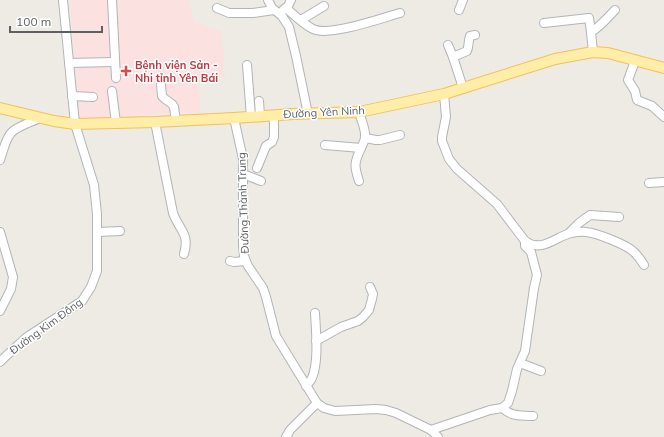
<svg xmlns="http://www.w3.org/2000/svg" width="664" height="437" font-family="Mulish,sans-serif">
  <rect width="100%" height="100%" fill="#eeebe4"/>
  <polygon fill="#fbe1df" points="70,0 189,0 194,22 222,31 225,77 198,79 200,113 158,114 88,120 79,117"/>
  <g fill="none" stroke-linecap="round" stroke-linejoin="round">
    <defs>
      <g id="minor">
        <polyline points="112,0 116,78"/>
        <polyline points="268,0 272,8 282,16 289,27 296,56 308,114"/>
        <polyline points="217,8 229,13 253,13 274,10"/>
        <path d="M286 8C294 15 303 24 313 29 329 37 382 18 400 13"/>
        <polyline points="283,10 288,6 291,0"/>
        <polyline points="459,10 463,0"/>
        <polyline points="301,20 324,6"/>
        <polyline points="544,23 589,18 591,32"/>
        <polyline points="448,45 453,57"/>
        <path d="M593 52 591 32C600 27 608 17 615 10"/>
        <polyline points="635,61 628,80 635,91 637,100 652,106 664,117"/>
        <polyline points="69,63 113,62"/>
        <polyline points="247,65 251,117"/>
        <polyline points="161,85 162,96 165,99 172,104 174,107 176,121"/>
        <path d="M463 88 453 57 467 51C469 47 468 41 470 36L475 35"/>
        <polyline points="112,91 116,123"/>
        <path d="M444 94 446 117 442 137V141L449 159 457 169 497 204 525 241C542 253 555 237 571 233 576 232 581 231 586 232 597 233 627 245 634 252 638 256 641 260 644 265"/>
        <polyline points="72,96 93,97"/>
        <polyline points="259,101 260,116"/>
        <path d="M359 112C361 120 366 129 365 137 365 141 362 145 361 148 354 163 354 166 359 181"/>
        <polyline points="234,118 243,159 243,245 244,256 248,266 263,288 266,297 276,336 317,403 324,408 335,411 376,409 386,410 396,413 431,430 438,437"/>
        <path d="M155 122 173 213C179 230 190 233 184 254"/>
        <polyline points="365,138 376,140 380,140 400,135"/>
        <polyline points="325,145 361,148"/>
        <path d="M0 160C3 152 5 140 11 133 17 126 32 122 40 118"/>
        <polyline points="257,168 266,146 272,142 274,137 274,115"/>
        <polyline points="243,174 261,181"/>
        <polyline points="649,183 664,182"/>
        <polyline points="0,232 13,277 11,289 0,311"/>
        <polyline points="97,232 120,231"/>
        <polyline points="569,233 579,223 590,215 619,217"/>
        <polyline points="230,261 234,262 245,261"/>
        <polyline points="316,341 341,327 358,321 363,317 369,310 372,299 373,294 370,287"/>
        <polyline points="0,362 6,356 27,337 82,301 91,287 97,271 97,214 94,185 75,124 63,0"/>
        <polyline points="520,363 541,371"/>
        <path d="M306 386C308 383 311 381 312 378 319 361 316 332 315 313"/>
        <path d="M502 408C513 417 518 415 533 416"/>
        <polyline points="431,430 490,410 502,408 508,403 512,391 517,369 525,351 534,288 537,275 531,252 525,246 525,241"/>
        <polyline points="286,437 290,430 317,403"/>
      </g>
      <polyline id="major" points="0,108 54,121 75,124 155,122 234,118 293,114 359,112 444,94 555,59 593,52 608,53 664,68"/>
    </defs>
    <use href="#minor" stroke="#b1b5b9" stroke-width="10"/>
    <use href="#major" stroke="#f3c058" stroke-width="12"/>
    <use href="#minor" stroke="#fff" stroke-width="8"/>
    <use href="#major" stroke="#ffeda8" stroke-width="10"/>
  </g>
  <path fill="#e0444e" stroke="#fff" stroke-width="1.5" d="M124 65h4v4h4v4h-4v4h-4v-4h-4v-4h4z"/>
  <g text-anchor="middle" stroke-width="3" stroke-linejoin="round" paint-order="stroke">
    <g font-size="11" font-weight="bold" fill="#be3a42" stroke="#fff" text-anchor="start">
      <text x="135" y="69">Bệnh viện Sản -<tspan x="135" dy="13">Nhi tỉnh Yên Bái</tspan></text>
    </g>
    <g font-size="11" fill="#5c6064" stroke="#fff">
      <text transform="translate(324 112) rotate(-3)" y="4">Đường Yên Ninh</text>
      <text transform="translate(243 203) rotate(-92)" y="4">Đường Thành Trung</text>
      <text transform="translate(46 326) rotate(-36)" y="4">Đường Kim Đồng</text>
    </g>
  </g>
  <path d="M10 26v6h92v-6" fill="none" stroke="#5c6064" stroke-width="2"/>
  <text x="16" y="26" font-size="12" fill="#5c6064" stroke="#ffffff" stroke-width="3" paint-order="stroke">100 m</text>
</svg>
